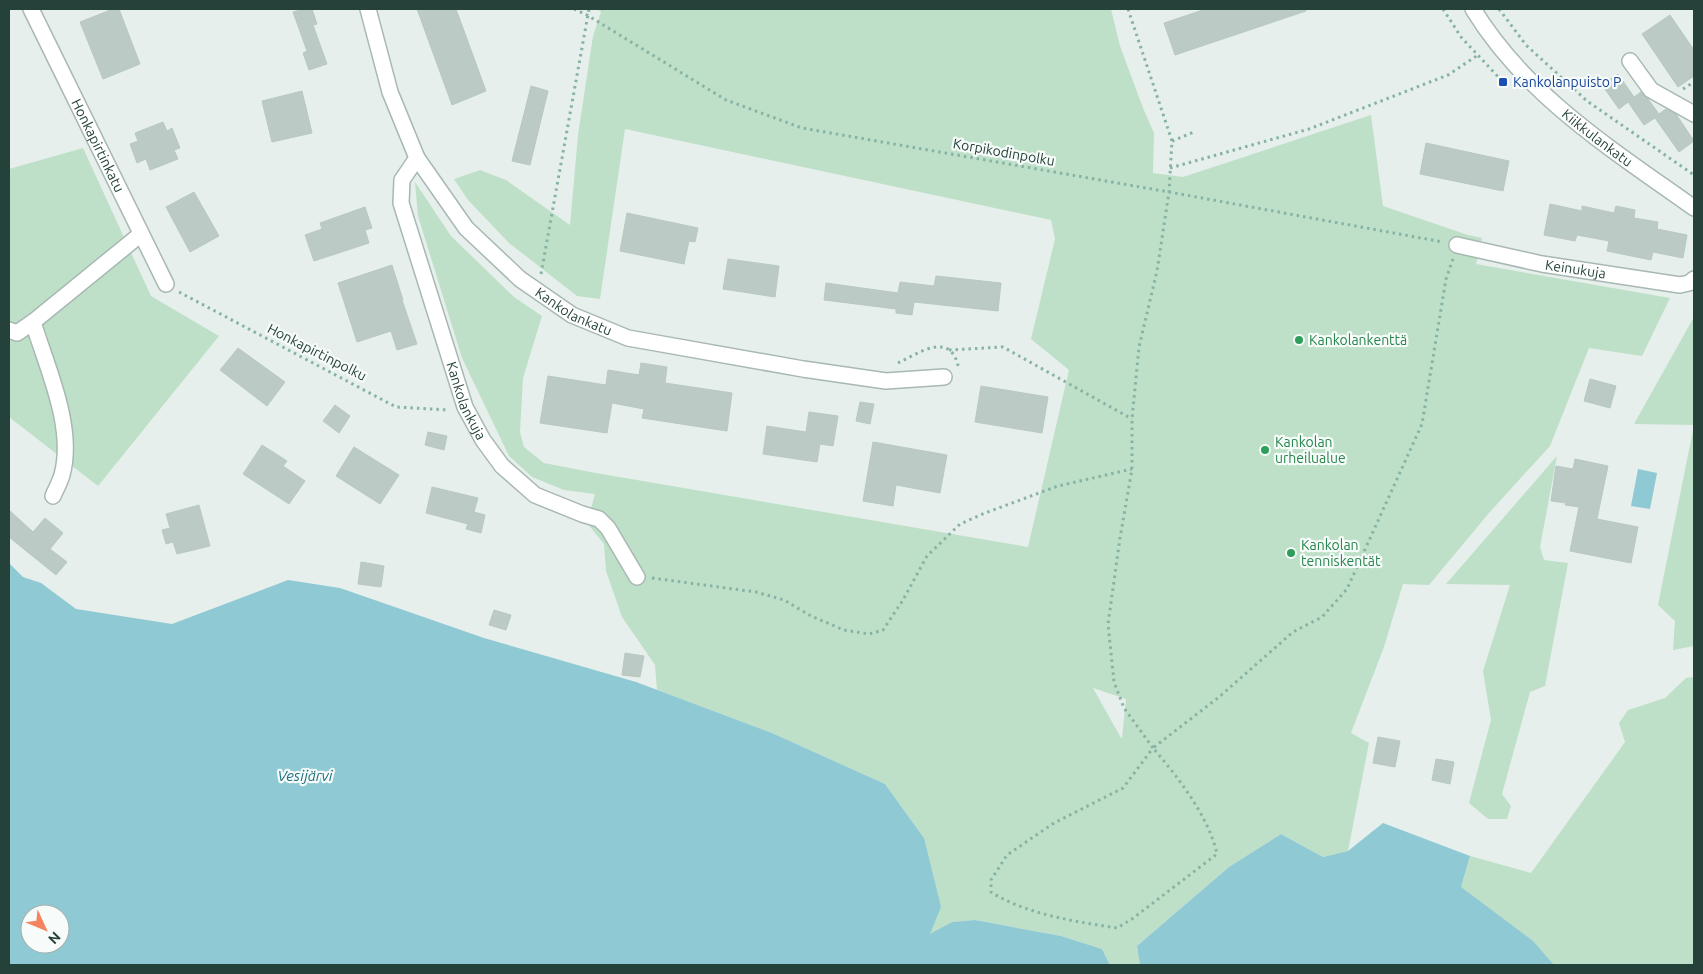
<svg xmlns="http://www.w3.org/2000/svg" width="1703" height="974" font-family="Ubuntu,sans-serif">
  <rect width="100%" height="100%" fill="#e6efeb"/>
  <g fill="#bfe0c8" fill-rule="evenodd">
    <path d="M597 9H1111L1120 46 1143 108 1154 133 1153 173 1183 177 1371 115 1383 206 1468 235 1482 238 1476 264 1670 298 1642 356 1589 348 1550 446 1489 513 1429 585 1403 584 1384 647 1351 733 1369 743 1348 851 1323 857 1281 834 1229 867 1137 946 1140 965H1110L1102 949 1061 936 975 920 952 922 930 935 924 838 885 784 772 733 657 690 655 665 622 617 606 571 604 544 587 523 595 494 564 490 532 477 509 456 462 358 418 216 415 182 451 236 514 297 542 316 523 378 520 432 524 447 544 463 596 473 1028 547 1069 370 1031 339 1055 239 1051 220 625 129 600 299 577 296 509 243 468 200 454 179 480 170 506 180 570 225 578 135 593 36 601 12ZM1093 688 1126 699 1122 738H1121Z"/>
    <polygon points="83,148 151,296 219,336 98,486 9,417 9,169"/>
    <polygon points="1694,317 1694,646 1673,650 1675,621 1658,605 1694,425 1634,424"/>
    <polygon points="1557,456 1540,547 1544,560 1568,563 1545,686 1530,692 1502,794 1511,806 1507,819 1488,819 1469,803 1491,720 1483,671 1510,585 1446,584"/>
    <polygon points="1694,677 1694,965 1554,965 1461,887 1470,856 1531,873 1625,742 1619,723 1628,710 1665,698 1686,678"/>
  </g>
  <g fill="#8ec9d4" fill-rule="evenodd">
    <polygon points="1638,469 1657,473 1650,509 1631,506"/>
    <path d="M9 563 23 577 41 583 76 609 172 624 288 580 340 588 484 638 636 682 772 733 885 784 924 838 941 907 930 934 952 922 975 920 1061 936 1102 949 1110 965H9ZM30 914H60V944H30Z"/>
    <polygon points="1383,823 1470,856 1461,887 1533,941 1554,965 1140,965 1137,946 1229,867 1281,834 1323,857 1348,851"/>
  </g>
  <g fill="#bbcac4" stroke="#b8c9c2">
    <polygon points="113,9 119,9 140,64 103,79 80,22"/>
    <polygon points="304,9 312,9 317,24 313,25 327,64 309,70 303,53 307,51 293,12"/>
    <polygon points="417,9 456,9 486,91 452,105"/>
    <polygon points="1206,9 1306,9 1306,11 1175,55 1164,23"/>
    <polygon points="1670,15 1694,50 1694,76 1678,87 1642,34"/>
    <polygon points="1618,74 1634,97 1641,92 1648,99 1659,114 1666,109 1676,114 1694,141 1679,152 1655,118 1644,125 1628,102 1619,109 1602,85"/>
    <polygon points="531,86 548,91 530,165 512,161"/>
    <polygon points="302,91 312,133 272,142 262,101"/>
    <polygon points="163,122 167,131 172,128 180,148 174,150 178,159 150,170 146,159 137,163 130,144 138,141 135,133"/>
    <polygon points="1426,143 1509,161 1503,191 1420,174"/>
    <polygon points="194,192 219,236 190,252 166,207"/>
    <polygon points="1550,204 1582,211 1582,206 1614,213 1616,206 1635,210 1634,218 1658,222 1657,229 1687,235 1683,258 1653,252 1651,260 1607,251 1609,241 1577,235 1575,241 1544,235"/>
    <polygon points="365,207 372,228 365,230 369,243 314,261 305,235 322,229 320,223"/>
    <polygon points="627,213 698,228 695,242 689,241 684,264 620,251"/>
    <polygon points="728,259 779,266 775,297 723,289"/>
    <polygon points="392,265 403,300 402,300 417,344 397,350 391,331 357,342 338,283"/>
    <polygon points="936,276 1001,283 998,311 914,302 912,315 896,313 896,309 824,300 826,283 898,293 900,282 934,286"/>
    <polygon points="238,348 285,382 267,406 220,370"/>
    <polygon points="641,363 667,367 665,383 732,393 727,431 642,418 644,409 612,403 607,433 540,423 548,376 606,385 608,370 639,375"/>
    <polygon points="1590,379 1616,386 1610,408 1584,401"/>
    <polygon points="981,386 1048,397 1042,433 975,422"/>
    <polygon points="860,402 874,404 870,424 856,421"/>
    <polygon points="335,405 350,416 339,433 323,421"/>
    <polygon points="809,412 838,416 833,446 820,444 817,462 763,454 767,426 806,432"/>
    <polygon points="428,432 447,436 444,450 425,445"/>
    <polygon points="873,442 947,455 940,493 896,485 893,506 863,501"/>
    <polygon points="262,445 287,461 283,466 305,481 289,504 243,474"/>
    <polygon points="354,447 399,475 380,504 336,476"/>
    <polygon points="1575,459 1608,466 1597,519 1638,527 1631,563 1570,551 1579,507 1565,505 1566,503 1551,501 1556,466 1573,469"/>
    <polygon points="432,487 478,498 474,512 485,515 481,533 466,529 468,524 426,513"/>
    <polygon points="199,505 210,546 177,554 173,542 166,544 162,530 170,528 166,514"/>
    <polygon points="9,510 33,532 45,518 63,533 50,549 67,562 56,575 9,537"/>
    <polygon points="361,562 384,566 381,587 358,584"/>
    <polygon points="494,610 511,615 506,630 489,625"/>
    <polygon points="625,653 644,656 640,677 622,675"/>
    <polygon points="1378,737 1400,741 1395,767 1373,763"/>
    <polygon points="1436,759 1454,762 1450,784 1432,780"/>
  </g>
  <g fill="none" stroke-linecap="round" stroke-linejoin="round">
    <defs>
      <g id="minor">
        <path id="s1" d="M31 9 166 284"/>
        <path id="s2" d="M368 9 390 92 417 158 466 228 520 279 572 315 628 338 803 369 886 381 944 377"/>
        <path id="s3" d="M1473 9C1526 96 1613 150 1694 208"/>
        <polyline points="1630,61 1651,90 1694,114"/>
        <path id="s4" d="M417 158 402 180 401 203 465 407 483 440 502 466 535 495 582 514 599 519 608 528 637 577"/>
        <path id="s5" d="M1457 245 1542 264 1680 285 1689 283 1694 279"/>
        <path d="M33 322C47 368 75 427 62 475 60 482 56 489 53 496"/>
        <polyline points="9,330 17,333 33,322 141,234"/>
      </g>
    </defs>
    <use href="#minor" stroke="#a8b8b2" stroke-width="18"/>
    <g stroke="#86b3a5" stroke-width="3" stroke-dasharray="2.5 4" stroke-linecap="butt">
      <polyline points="574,9 587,15 726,100 802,128 1169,192 1443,242"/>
      <path d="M1128 9 1172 141 1169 192 1157 271 1139 347 1132 419V469L1120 538 1108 624 1114 682 1124 708 1153 748 1123 788 1054 823 1007 855 991 880V892C1025 914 1077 922 1117 928L1132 919 1217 854C1209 817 1178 777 1153 748L1219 697 1293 632 1322 617 1347 589 1422 424 1446 279 1453 259"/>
      <polyline points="1443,9 1461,37 1503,82"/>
      <polyline points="1499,9 1526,45 1587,101 1694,175"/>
      <polyline points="1683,89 1694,82"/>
      <polyline points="1172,141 1194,132"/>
      <polyline points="1170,168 1309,129 1448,75 1478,55"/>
      <polyline points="541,274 589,9"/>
      <polyline points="179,292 396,407 449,410"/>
      <polyline points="949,350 1003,347 1132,419"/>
      <path d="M898 363C919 353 952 329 959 370"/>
      <polyline points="652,578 756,592 784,600 811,616 844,630 869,634 883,630 903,600 927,556 960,524 985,513 1058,486 1132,469"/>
    </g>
    <use href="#minor" stroke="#fff" stroke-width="15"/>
  </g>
  <rect fill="#1a4fb4" stroke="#f7fbf9" stroke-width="2" x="1498" y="77" width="10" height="10" rx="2.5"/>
  <g fill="#2e9e5b" stroke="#f7fbf9" stroke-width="2">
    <circle cx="1299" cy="340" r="5"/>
    <circle cx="1265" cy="450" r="5"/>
    <circle cx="1291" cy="553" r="5"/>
  </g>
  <g text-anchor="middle" stroke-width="4.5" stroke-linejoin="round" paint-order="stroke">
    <g font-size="14" fill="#164399" stroke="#f7fbf9" text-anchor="start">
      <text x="1513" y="87">Kankolanpuisto P</text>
    </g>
    <g font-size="14" fill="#24423a" stroke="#f7fbf9">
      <text dy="5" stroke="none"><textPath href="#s3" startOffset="180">Kiikkulankatu</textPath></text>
      <text dy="5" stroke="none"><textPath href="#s1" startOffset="152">Honkapirtinkatu</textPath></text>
      <text transform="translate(1004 152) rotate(10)" y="5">Korpikodinpolku</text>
      <text dy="5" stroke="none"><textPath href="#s5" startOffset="121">Keinukuja</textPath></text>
      <text dy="5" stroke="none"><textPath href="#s2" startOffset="380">Kankolankatu</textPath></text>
      <text transform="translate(317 352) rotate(27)" y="5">Honkapirtinpolku</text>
      <text dy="5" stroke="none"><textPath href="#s4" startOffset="258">Kankolankuja</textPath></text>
    </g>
    <g font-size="14" fill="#27864d" stroke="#f7fbf9" text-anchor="start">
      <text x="1309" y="345">Kankolankenttä</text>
      <text x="1275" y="447">Kankolan<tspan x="1275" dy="16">urheilualue</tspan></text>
      <text x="1301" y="550">Kankolan<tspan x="1301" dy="16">tenniskentät</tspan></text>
    </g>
    <g font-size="15" font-style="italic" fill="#1c6f80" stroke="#f7fbf9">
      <text x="305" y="781">Vesijärvi</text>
    </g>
  </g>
  <rect width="1703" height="974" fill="none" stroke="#24423a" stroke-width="20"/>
  <g transform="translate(45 929) rotate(134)"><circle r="24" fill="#f7fbf9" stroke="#a3b1ad"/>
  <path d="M0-4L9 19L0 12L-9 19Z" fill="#f4845f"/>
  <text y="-8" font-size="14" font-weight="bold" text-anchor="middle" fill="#24423a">N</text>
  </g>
</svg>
